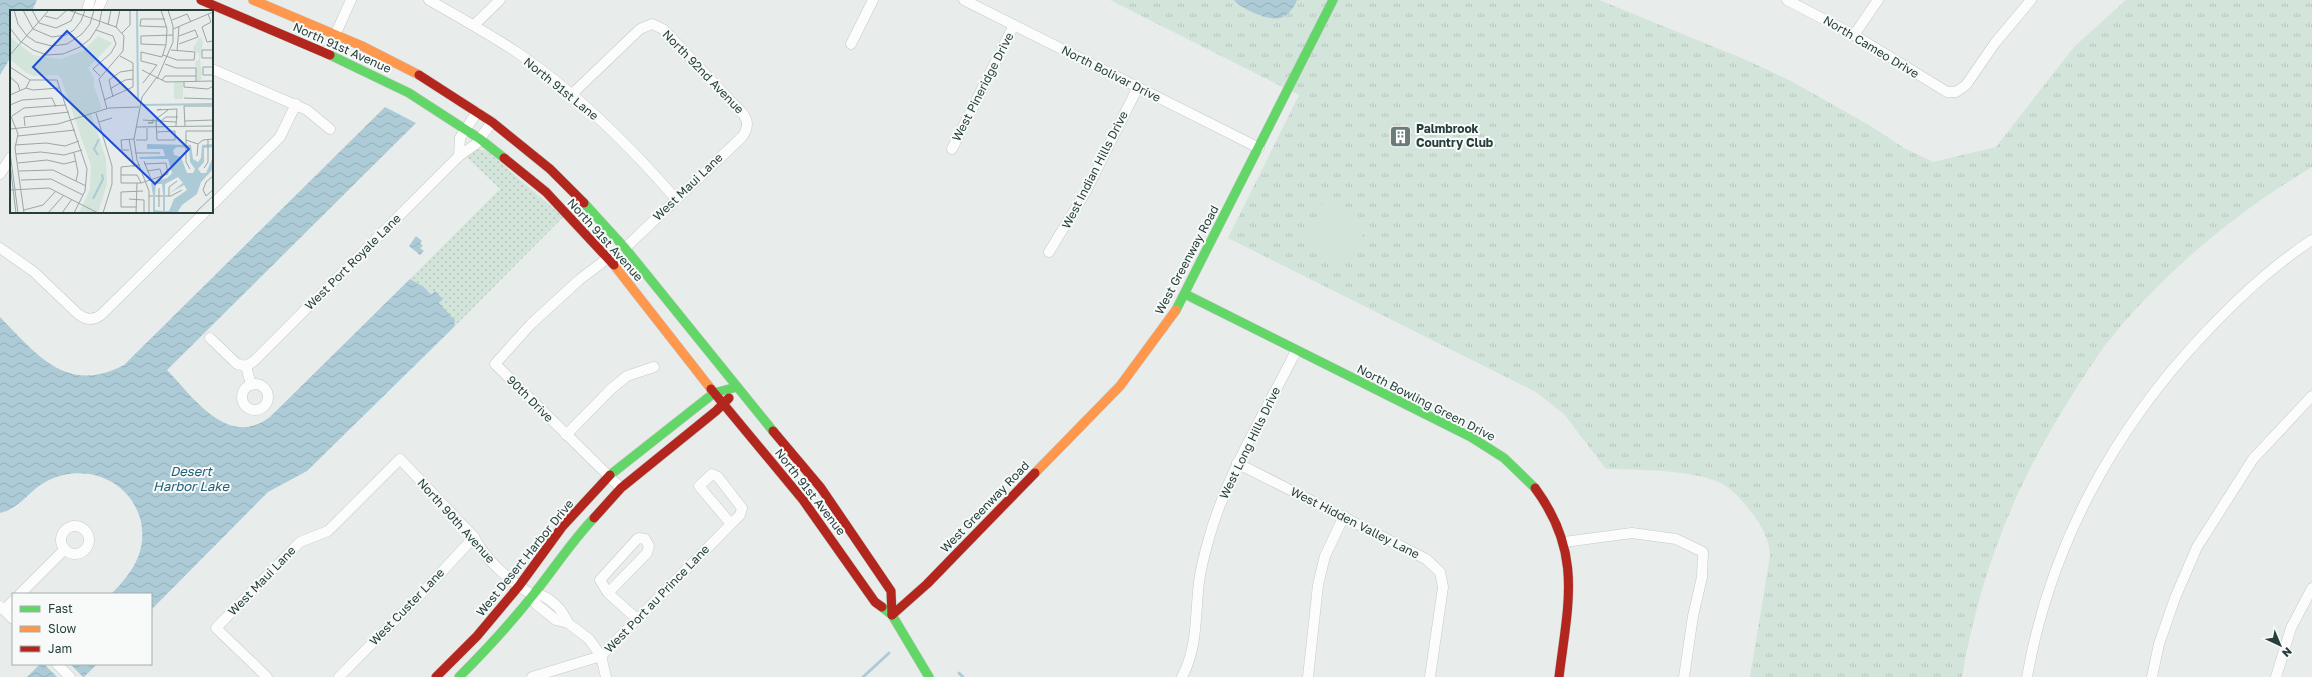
<svg xmlns="http://www.w3.org/2000/svg" width="2312" height="677" font-family="'Golos Text',sans-serif">
  <defs>
    <pattern id="grass-tufts" width="24" height="20" patternUnits="userSpaceOnUse"><rect width="24" height="20" fill="#d3e4da"/><path d="M3 7l-1-3M5 7V3M7 7l1-3M15 17l-1-3M17 17v-4M19 17l1-3" fill="none" stroke="#b5c5bc"/></pattern>
    <pattern id="park-dots" width="8" height="8" patternUnits="userSpaceOnUse"><rect width="8" height="8" fill="#d3e4da"/><path d="M2 2h.1M6 6h.1" fill="none" stroke="#b5c5bc" stroke-width="1.8" stroke-linecap="round"/></pattern>
    <pattern id="water-waves" width="16" height="10" patternUnits="userSpaceOnUse"><rect width="16" height="10" fill="#accbd7"/><path d="M0 5q4-4 8 0t8 0" fill="none" stroke="#94afb9"/></pattern>
  </defs>
  <rect width="100%" height="100%" fill="#e8eceb"/>
  <path fill="url(#grass-tufts)" d="M1110 0H1599L1746 60 1789 80 1869 125 1904 148 1933 162 1996 147 2074 47 2126 0H2312V167C2238 211 2169 268 2114 334 2099 352 2086 373 2074 392 2016 482 1980 572 1962 677H1750L1770 556C1769 540 1764 530 1755 517 1747 506 1737 494 1726 486 1703 470 1634 469 1606 469L1564 414 1536 392 1228 238 1299 95Z"/>
  <polygon fill="url(#park-dots)" points="477,149 487,151 563,217 454,327 455,320 439,303 443,299 435,291 431,295 424,287 410,279 500,189 467,157"/>
  <polygon fill="#d3e4da" points="1329,201 1367,221 1369,226 1360,240 1356,243 1357,248 1349,262 1343,265 1307,247 1304,240 1312,224 1317,223 1316,217 1324,202"/>
  <g fill="url(#water-waves)">
    <polygon points="0,0 37,0 32,11 11,11 11,57 0,75"/>
    <path d="M1234 0H1297C1295 6 1289 14 1283 17 1272 23 1241 9 1234 0Z"/>
    <path d="M385 107 416 123 167 370C194 398 228 449 270 417L410 279 424 287 431 295 435 291 443 299 439 303 455 320 454 327 307 471 268 492 151 610V594H111C131 574 147 553 141 522 131 479 84 462 47 481 29 490 21 508 0 513V317C37 355 67 395 124 365Z"/>
    <polygon points="416,236 422,241 420,243 423,246 420,248 424,251 420,255 409,246"/>
    <polygon points="40,664 97,664 84,677 27,677"/>
  </g>
  <polygon fill="#e8eceb" points="44,664 70,664 83,677 57,677"/>
  <g fill="none" stroke-linecap="round" stroke-linejoin="round">
    <g stroke="#accbd7" stroke-width="3">
      <polyline points="959,673 963,677"/>
      <polyline points="863,677 889,653"/>
    </g>
    <defs>
      <g id="street">
        <path d="M429 0C459 17 489 34 518 53 577 93 629 145 676 199"/>
        <polyline points="964,0 1259,148"/>
        <polyline points="1787,0 1854,35 1947,92 1956,92 1966,85 1995,43 2031,0"/>
        <polyline points="87,11 90,0"/>
        <polyline points="97,11 102,0"/>
        <polyline points="474,25 500,0"/>
        <polyline points="1854,35 1878,0"/>
        <polyline points="851,44 873,0"/>
        <polyline points="327,53 351,0"/>
        <polyline points="212,69 307,110 330,129"/>
        <path d="M571 95 640 29 652 24 663 29 743 114C749 122 748 129 742 137L625 248"/>
        <polyline points="952,149 1014,25"/>
        <polyline points="459,156 460,138 477,112"/>
        <polyline points="0,174 11,157"/>
        <polyline points="212,205 280,137 296,104"/>
        <path d="M0 248 34 272 78 314C86 320 94 321 102 314L205 212"/>
        <polyline points="1049,252 1085,193 1138,87"/>
        <polyline points="608,258 579,280 531,324 495,364 621,488"/>
        <polyline points="210,338 237,364 246,366 251,385"/>
        <polyline points="246,366 254,361 459,156 476,144 492,122"/>
        <circle cx="255" cy="397" r="13"/>
        <polyline points="566,435 611,389 627,376 654,367"/>
        <polyline points="1237,463 1426,559 1440,572 1443,587 1430,677"/>
        <circle cx="75" cy="540" r="14"/>
        <polyline points="1564,542 1632,533 1676,539 1703,552 1702,577 1693,616 1684,677"/>
        <polyline points="608,593 647,553 649,546 645,539 639,538 637,539 600,580 608,593 637,619"/>
        <polyline points="20,594 65,549"/>
        <polyline points="533,595 536,604 556,620 568,623 589,639 601,656 606,677"/>
        <polyline points="0,606 13,619"/>
        <polyline points="4,610 13,601"/>
        <polyline points="57,664 70,677"/>
        <path d="M267 677 216 628 300 542 328 531 400 459 474 537C485 559 509 581 531 594 535 596 539 594 543 596 554 601 563 612 568 623"/>
        <polyline points="339,677 425,590 474,537"/>
        <polyline points="532,677 601,656 731,524 740,515 742,508 718,477 712,474 699,486 731,524"/>
        <path d="M1182 677C1198 647 1195 615 1199 582 1201 567 1205 552 1209 538 1228 471 1265 413 1296 351"/>
        <polyline points="1308,677 1318,585 1325,556 1344,516"/>
        <path d="M2027 677C2050 546 2114 429 2205 333 2238 298 2272 266 2312 240"/>
        <polyline points="2152,677 2159,644 2175,598 2197,547 2253,459 2312,396"/>
        <polyline points="2276,677 2291,628 2312,588"/>
      </g>
      <g id="fast">
        <polyline points="330,55 409,93 480,139 504,158"/>
        <polyline points="584,203 625,248 773,431"/>
        <polyline points="1185,294 1471,437 1504,458 1535,488"/>
        <polyline points="1176,310 1333,0"/>
        <polyline points="610,475 714,393 737,387"/>
        <polyline points="882,607 892,615 929,677"/>
        <path d="M459 677C485 651 510 624 533 595 554 569 571 542 594 518"/>
      </g>
      <g id="slow">
        <polyline points="253,0 362,46 419,75"/>
        <polyline points="614,265 711,389"/>
        <polyline points="1035,473 1120,386 1176,310"/>
      </g>
      <g id="jam">
        <polyline points="201,0 330,55"/>
        <polyline points="419,75 492,122 550,169 584,203"/>
        <polyline points="504,158 546,192 614,265"/>
        <polyline points="711,389 803,500 875,602 882,607"/>
        <polyline points="773,431 821,488 891,591 892,615"/>
        <path d="M1535 488C1583 553 1568 603 1559 677"/>
        <polyline points="594,518 621,488 716,411 729,398"/>
        <polyline points="892,615 927,584 1035,473"/>
        <polyline points="436,677 477,636 519,586 562,527 610,475"/>
      </g>
    </defs>
    <use href="#street" stroke="#c5c9c8" stroke-width="11"/>
    <use href="#fast" stroke="#c2c8c6" stroke-width="10"/>
    <use href="#slow" stroke="#c2c8c6" stroke-width="10"/>
    <use href="#jam" stroke="#c2c8c6" stroke-width="10"/>
    <use href="#street" stroke="#fcfcfc" stroke-width="10"/>
    <use href="#fast" stroke="#63d668" stroke-width="9"/>
    <use href="#slow" stroke="#ff974d" stroke-width="9"/>
    <use href="#jam" stroke="#b3261e" stroke-width="9"/>
  </g>
  <defs>
    <symbol id="building-square" viewBox="-11 -11 22 22"><rect x="-9" y="-9" width="18" height="18" rx="4" fill="#6a7c79" stroke="#f7faf9"/><path d="M-4-6H4V6H1V3H-1V6H-4ZM-2.5-4.3h1.7v1.8h-1.7ZM.8-4.3h1.7v1.8H.8ZM-2.5-1h1.7V.8h-1.7ZM.8-1h1.7V.8H.8Z" fill="#fff"/></symbol>
  </defs>
  <g fill-rule="evenodd">
    <use href="#building-square" x="1388" y="124" width="25" height="25"/>
  </g>
  <g text-anchor="middle" stroke-width="4" stroke-linejoin="round" paint-order="stroke">
    <g font-size="12" fill="#263f3c" stroke="#f7faf9">
      <text transform="translate(1871 47) rotate(31)" y="4">North Cameo Drive</text>
      <text transform="translate(342 48) rotate(24)" y="4">North 91st Avenue</text>
      <text transform="translate(703 72) rotate(46)" y="4">North 92nd Avenue</text>
      <text transform="translate(1111 74) rotate(27)" y="4">North Bolivar Drive</text>
      <text transform="translate(983 87) rotate(-63)" y="4">West Pineridge Drive</text>
      <text transform="translate(561 89) rotate(39)" y="4">North 91st Lane</text>
      <text transform="translate(1095 170) rotate(-63)" y="4">West Indian Hills Drive</text>
      <text transform="translate(688 187) rotate(-44)" y="4">West Maui Lane</text>
      <text transform="translate(605 240) rotate(48)" y="4">North 91st Avenue</text>
      <text transform="translate(1187 260) rotate(-62)" y="4">West Greenway Road</text>
      <text transform="translate(353 262) rotate(-45)" y="4">West Port Royale Lane</text>
      <text transform="translate(530 399) rotate(45)" y="4">90th Drive</text>
      <text transform="translate(1426 403) rotate(27)" y="4">North Bowling Green Drive</text>
      <text transform="translate(1250 443) rotate(-64)" y="4">West Long Hills Drive</text>
      <text transform="translate(810 492) rotate(52)" y="4">North 91st Avenue</text>
      <text transform="translate(985 507) rotate(-46)" y="4">West Greenway Road</text>
      <text transform="translate(456 521) rotate(48)" y="4">North 90th Avenue</text>
      <text transform="translate(1355 523) rotate(27)" y="4">West Hidden Valley Lane</text>
      <text transform="translate(525 558) rotate(-51)" y="4">West Desert Harbor Drive</text>
      <text transform="translate(262 581) rotate(-46)" y="4">West Maui Lane</text>
      <text transform="translate(657 599) rotate(-46)" y="4">West Port au Prince Lane</text>
      <text transform="translate(407 607) rotate(-46)" y="4">West Custer Lane</text>
    </g>
    <g font-size="12" font-weight="bold" fill="#263f3c" stroke="#f7faf9" text-anchor="start">
      <text x="1416" y="133">Palmbrook<tspan x="1416" dy="14">Country Club</tspan></text>
    </g>
    <g font-size="13" font-style="italic" fill="#235e78" stroke="#f7faf9">
      <text x="191" y="476">Desert<tspan x="191" dy="15">Harbor Lake</tspan></text>
    </g>
  </g>
  <g transform="translate(10 10)">
    <rect width="203" height="203" fill="#e8eceb"/>
    <path d="M88 26 102 33 78 58 84 68V76L92 99 81 103 96 149 97 174 88 203H69L80 179 81 156 51 68 47 65 24 66 15 62 0 49V27L23 45 50 49 73 41Z" fill="#d3e4da"/>
    <path d="M190 27 193 32 190 49 192 69 187 71 185 51 189 50V43L184 41 183 38ZM164 72H173V89H164Z" fill="#d3e4da"/>
    <path d="M137 134 181 135 183 149 188 152 191 148 192 135 203 134V137L194 138V152L188 159 191 163H196L203 147V159L191 172 187 184 172 195 167 203H143V187H145V200L153 201V187H155V201H159L164 189 177 180 174 175 160 183 173 173 168 167 155 174V185H153L152 174H146L145 185H143L141 173 157 168 162 163 158 149H130L129 147 155 146 153 139H137ZM167 137 179 138 180 152 185 159 183 163H177L171 147 164 145 163 140Z" fill="#accbd7" fill-rule="evenodd"/>
    <path fill="none" stroke="#accbd7" stroke-width="2" d="M127 0 128 90M132 95 203 94M88 145 84 139 89 129M83 189 93 169 92 164"/>
    <path fill="none" stroke="#9aa7a5" stroke-width="1" d="M4 0 8 14 17 26 26 32 42 36 57 34 72 24 80 14 84 0M13 0 23 19 42 27 56 25 64 20 71 11 75 0M22 0 29 13 46 18 61 11 66 0M58 0 106 17 114 26 113 41 89 69 97 99M198 4 201 12 192 17 197 32 203 31M35 6 47 9 57 0M155 9H131L130 16 157 17M162 10 177 4 181 12M98 15 101 0M0 18 10 31 23 40 37 45 53 44 70 37 80 29 89 15 92 0M106 18 110 0M163 19 203 2M86 20 103 26 106 34 101 43 83 59 90 66M112 23 120 15V0M169 34 188 27 185 20 169 26M156 35 131 34V26L163 25M203 40H192V48H203M167 41 169 17M0 45 39 0M153 45 167 50H184L185 42 161 40M155 54 166 58H186V71M0 57 20 70H47L77 159 75 181 64 203M203 57H193V65H203M132 60 156 72 203 71M0 67 8 74 10 81M147 69 163 32V16L158 0M152 70 155 66H186M174 71V77L198 79 203 76M133 73 147 55 131 51V42L152 47 156 35 157 19 151 0M16 78 23 80 49 78M100 79 115 70 123 69M0 85 16 78 20 70M103 87 99 70 110 62 123 60M174 88 203 89M94 90 123 77V53L110 46M0 95 12 90 42 88 46 97M151 99 147 100 167 99 166 116M86 103 102 156V174L93 203M0 104 8 124 5 138 14 203M2 106 14 98 56 95M143 109V113H138L143 112M133 110 166 112M151 111 156 107H168M175 111 203 110V126M89 112 102 108M15 116 14 107 59 102M175 116 174 96H203M126 117 203 116M0 119 48 114 99 98 129 97M147 122 165 121V130H147L146 109 158 100M8 126 65 120M119 129 124 157M126 130H137V118M176 130 188 134 193 130 203 129M5 135 36 133 55 136 69 131M119 140H112L111 130 124 129M0 142 8 203M64 143 68 162 66 171M125 143H150M6 144 31 142 54 145 72 140M187 146 188 134M134 151 141 169M8 153 37 150 54 154 66 151M0 154 6 203M130 155 111 157V173H131L158 164 156 153 134 154M194 158 198 152V130M180 159 176 152V121H203M9 161 43 160 76 176M137 161 150 159 152 166M111 165H127L131 173M203 166 196 172 193 180 196 186 203 180M11 170 41 169 73 185M149 178V197M0 180 39 178 88 203M139 186H161L172 180M159 186V177L167 171M119 189 134 190V203M126 197H111V182L133 181M14 200 33 195 46 181M38 203 54 185M52 203 62 189M126 203 127 173M139 203V181L127 150 124 129 132 87 147 67M185 203 203 186"/>
    <path fill="#1d4ed8" fill-opacity="0.15" stroke="#1d4ed8" stroke-width="2" d="M57 21 179 139 145 174 23 57Z"/>
    <rect width="203" height="203" fill="none" stroke="#263f3c" stroke-width="2"/>
  </g>
  <rect x="12" y="593" width="140" height="72" fill="#f7faf9" stroke="#a3afad"/>
  <rect x="20" y="606" width="20" height="6" fill="#63d668" stroke="#a3afad"/>
  <text x="48" y="613" font-size="12" fill="#263f3c">Fast</text>
  <rect x="20" y="626" width="20" height="6" fill="#ff974d" stroke="#a3afad"/>
  <text x="48" y="633" font-size="12" fill="#263f3c">Slow</text>
  <rect x="20" y="646" width="20" height="6" fill="#b3261e" stroke="#a3afad"/>
  <text x="48" y="653" font-size="12" fill="#263f3c">Jam</text>
  <g transform="translate(2280 645) rotate(136)" stroke="#f7faf9" stroke-width="3" paint-order="stroke">
  <path d="M0-3L7 15L0 10L-7 15Z" fill="#263f3c"/>
  <text y="-6" font-size="11" font-weight="bold" text-anchor="middle" fill="#263f3c">N</text>
  </g>
</svg>
